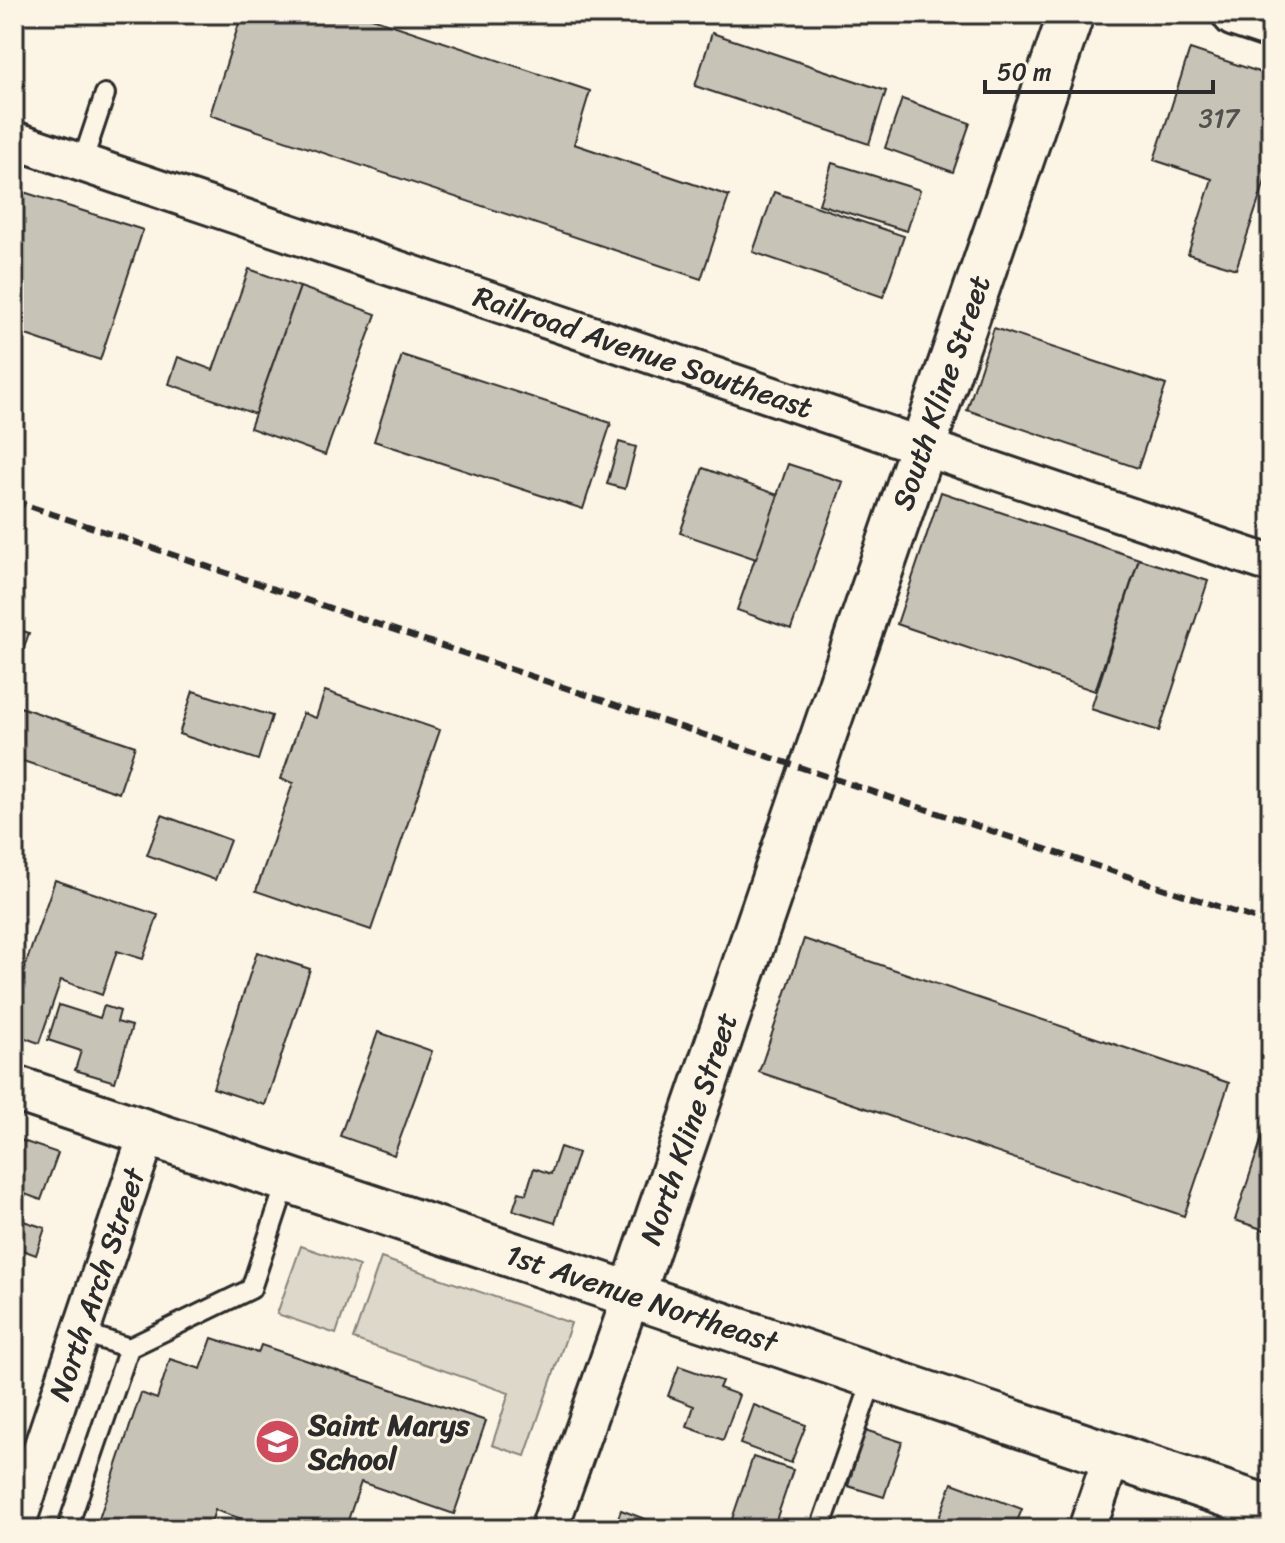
<svg xmlns="http://www.w3.org/2000/svg" width="1285" height="1543" font-family="Sriracha,sans-serif">
  <rect width="100%" height="100%" fill="#fcf5e5"/>
  <filter id="ink" filterUnits="userSpaceOnUse"><feTurbulence type="fractalNoise" baseFrequency=".0125" numOctaves="2"/><feDisplacementMap in="SourceGraphic" scale="16" xChannelSelector="R" yChannelSelector="G"/><feConvolveMatrix kernelMatrix="1 2 1 2 8 2 1 2 1" color-interpolation-filters="sRGB"/></filter>
  <g filter="url(#ink)">
    <g fill="#ded8ca" stroke="#84827a" stroke-width="2">
      <polygon points="301,1246 359,1266 336,1334 277,1314"/>
      <polygon points="381,1258 571,1323 525,1456 492,1445 509,1393 353,1339"/>
    </g>
    <g fill="#c8c3b7" stroke="#2b2b2b" stroke-width="2">
      <polygon points="242,14 360,14 590,91 574,144 729,196 701,279 210,115"/>
      <polygon points="712,33 886,91 869,144 695,86"/>
      <polygon points="1190,49 1271,76 1271,163 1236,269 1188,254 1212,179 1154,160"/>
      <polygon points="902,99 970,123 953,172 885,148"/>
      <polygon points="832,163 920,190 907,231 819,204"/>
      <polygon points="14,189 143,230 100,360 14,331"/>
      <polygon points="774,192 904,236 883,297 753,252"/>
      <polygon points="249,269 300,287 255,414 169,384 178,357 213,370"/>
      <polygon points="300,287 376,314 325,455 250,428"/>
      <polygon points="994,328 1166,385 1138,468 967,410"/>
      <polygon points="402,355 611,423 583,509 374,441"/>
      <polygon points="619,442 636,447 625,489 607,484"/>
      <polygon points="788,464 843,482 791,629 737,610"/>
      <polygon points="703,468 778,495 756,559 680,533"/>
      <polygon points="941,492 1139,559 1095,691 897,624"/>
      <polygon points="1139,559 1208,581 1159,731 1091,709"/>
      <polygon points="14,628 29,633 14,676"/>
      <polygon points="193,691 272,716 258,760 179,734"/>
      <polygon points="325,691 440,730 371,930 256,891 293,783 281,779 303,713 316,718"/>
      <polygon points="14,705 135,746 119,793 14,758"/>
      <polygon points="162,815 230,840 215,880 147,855"/>
      <polygon points="55,880 158,915 143,959 117,951 102,995 61,980 39,1043 14,1034 14,998"/>
      <polygon points="804,939 1229,1083 1184,1216 759,1072"/>
      <polygon points="257,952 310,969 265,1105 213,1088"/>
      <polygon points="59,1005 100,1018 104,1006 120,1011 117,1022 132,1026 115,1082 75,1070 81,1051 48,1040"/>
      <polygon points="378,1032 432,1051 394,1155 340,1136"/>
      <polygon points="1271,1110 1271,1232 1235,1220"/>
      <polygon points="14,1138 58,1153 41,1200 14,1190 18,1177 14,1175"/>
      <polygon points="560,1147 578,1153 555,1223 513,1210 519,1192 526,1194 534,1168 551,1174"/>
      <polygon points="14,1218 45,1228 36,1255 14,1247"/>
      <polygon points="212,1338 258,1353 261,1345 486,1421 454,1514 361,1482 345,1529 239,1529 242,1519 215,1510 209,1529 96,1528 141,1393 157,1399 170,1359 201,1369"/>
      <polygon points="679,1366 722,1381 719,1388 739,1395 723,1440 687,1427 694,1406 668,1396"/>
      <polygon points="754,1405 806,1425 791,1463 740,1444"/>
      <polygon points="865,1430 902,1442 884,1497 848,1486"/>
      <polygon points="753,1457 793,1470 773,1529 763,1529 732,1519"/>
      <polygon points="952,1483 1022,1509 1014,1529 935,1529"/>
      <polygon points="621,1510 671,1529 614,1529"/>
    </g>
    <g fill="none" stroke-linecap="round" stroke-linejoin="round">
      <defs>
        <g id="lane">
          <polyline points="82,163 105,94"/>
          <polyline points="81,1332 129,1348"/>
          <polyline points="67,1529 129,1348 251,1289 287,1180"/>
          <polyline points="820,1529 874,1376"/>
        </g>
        <g id="street">
          <path id="s1" d="M14 140 1271 564"/>
          <path id="s2" d="M15 1529 148 1132"/>
          <polyline points="549,1529 631,1297"/>
          <polyline points="1087,1529 1112,1456"/>
        </g>
        <g id="secondary">
          <polyline points="1235,14 1271,26"/>
          <path id="s3" d="M14 1088 1271 1509"/>
          <path id="s4" d="M631 1297 1071 14"/>
        </g>
      </defs>
      <use href="#lane" stroke="#2b2b2b" stroke-width="24"/>
      <use href="#street" stroke="#2b2b2b" stroke-width="42"/>
      <use href="#secondary" stroke="#2b2b2b" stroke-width="50"/>
      <use href="#lane" stroke="#fcf5e5" stroke-width="18"/>
      <use href="#street" stroke="#fcf5e5" stroke-width="36"/>
      <use href="#secondary" stroke="#fcf5e5" stroke-width="44"/>
      <polyline stroke="#2b2b2b" stroke-width="6" stroke-dasharray="12 6" stroke-linecap="butt" points="14,501 811,771 1271,924"/>
    </g>
  </g>
  <defs>
    <symbol id="school-disc" viewBox="-11 -11 22 22"><circle r="9.5" fill="#d1495b" stroke="#fcf5e5"/><path d="M0-5L7-2L0 1L-7-2ZM-4 1L0 2.5L4 1V4Q0 6-4 4Z" fill="#fff"/></symbol>
  </defs>
  <g fill-rule="evenodd">
    <use href="#school-disc" x="252" y="1416" width="51" height="51"/>
  </g>
  <g text-anchor="middle" stroke-width="6" stroke-linejoin="round" paint-order="stroke">
    <g font-size="26" fill="#52514e">
      <text x="1219" y="127">317</text>
    </g>
    <g font-size="30" fill="#2b2b2b" stroke="#fcf5e5">
      <text dy="10" stroke="none"><textPath href="#s1" startOffset="664">Railroad Avenue Southeast</textPath></text>
      <text dy="10" stroke="none"><textPath href="#s4" startOffset="956">South Kline Street</textPath></text>
      <text dy="10" stroke="none"><textPath href="#s4" startOffset="178">North Kline Street</textPath></text>
      <text dy="10" stroke="none"><textPath href="#s2" startOffset="258">North Arch Street</textPath></text>
      <text dy="10" stroke="none"><textPath href="#s3" startOffset="662">1st Avenue Northeast</textPath></text>
    </g>
    <g font-size="30" font-weight="bold" fill="#2b2b2b" stroke="#fcf5e5" text-anchor="start">
      <text x="308" y="1435">Saint Marys<tspan x="308" dy="34">School</tspan></text>
    </g>
  </g>
  <rect width="1285" height="1543" fill="none" stroke="#fcf5e5" stroke-width="48"/>
  <rect x="24" y="24" width="1237" height="1495" fill="none" stroke="#2b2b2b" stroke-width="3" filter="url(#ink)"/>
  <path d="M985 80v12h228v-12" fill="none" stroke="#2b2b2b" stroke-width="4"/>
  <text x="997" y="80" font-size="24" fill="#2b2b2b" stroke="#fcf5e5" stroke-width="6" paint-order="stroke">50 m</text>
</svg>
